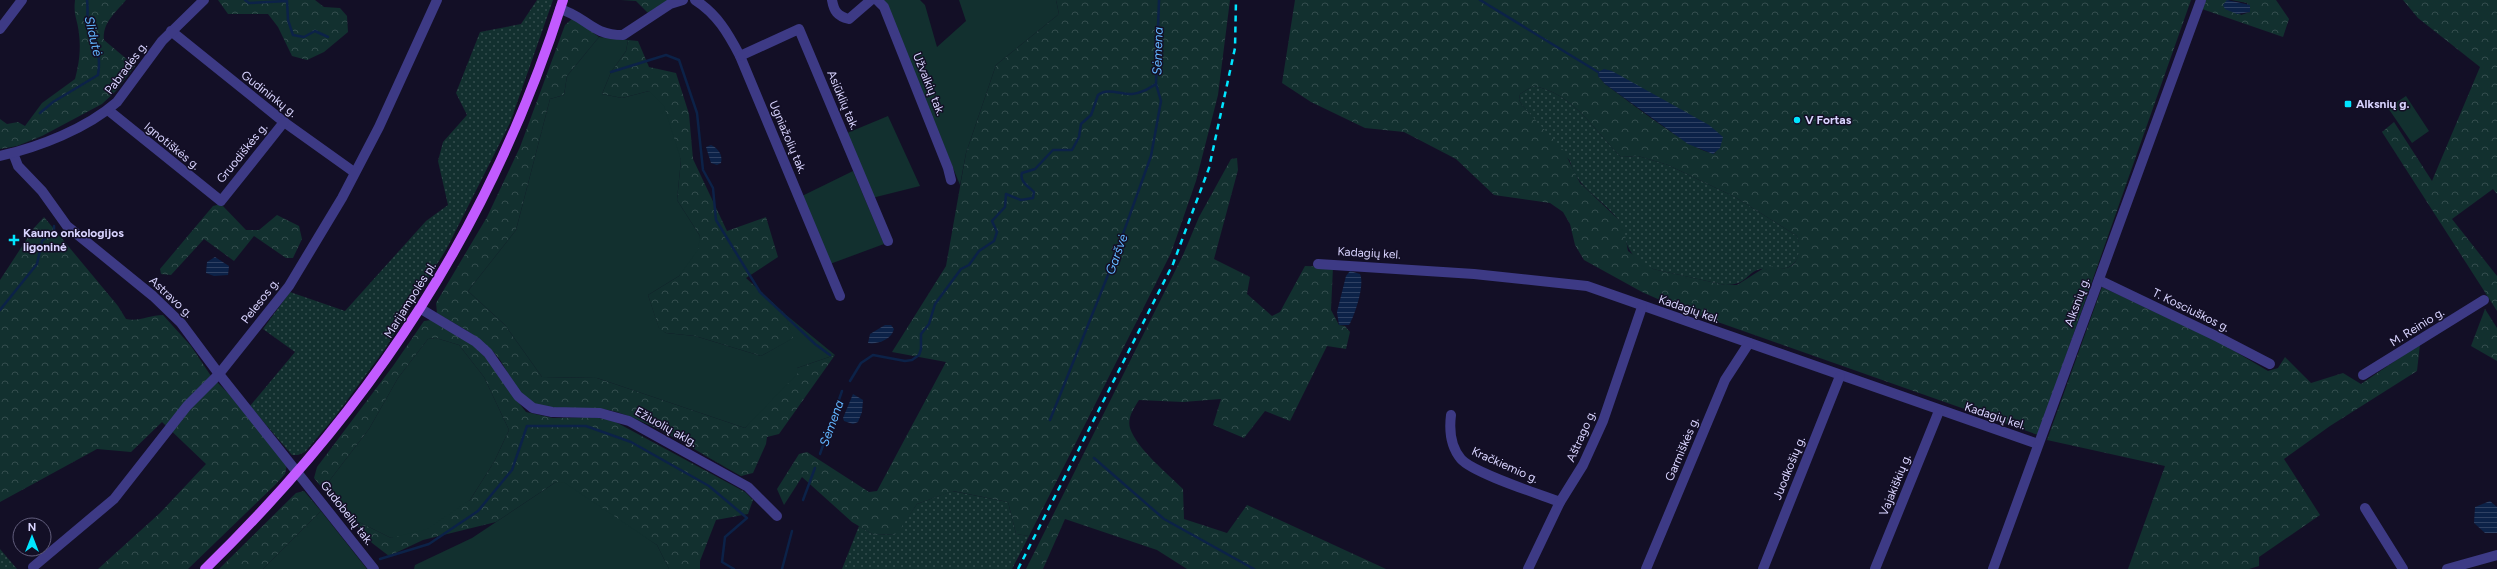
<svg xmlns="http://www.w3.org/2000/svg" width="2497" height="569" font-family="Figtree,sans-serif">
  <defs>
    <pattern id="grass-dots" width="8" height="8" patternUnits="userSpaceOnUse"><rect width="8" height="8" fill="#12302f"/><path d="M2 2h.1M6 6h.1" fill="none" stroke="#344d4e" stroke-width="1.8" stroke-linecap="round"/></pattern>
    <pattern id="forest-crowns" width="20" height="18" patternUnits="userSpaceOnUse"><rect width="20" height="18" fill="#12302f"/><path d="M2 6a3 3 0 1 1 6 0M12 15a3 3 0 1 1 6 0" fill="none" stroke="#344d4e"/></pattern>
    <pattern id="water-rules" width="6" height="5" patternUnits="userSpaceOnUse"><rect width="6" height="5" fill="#0c2248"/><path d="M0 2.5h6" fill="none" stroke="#2f4163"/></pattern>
  </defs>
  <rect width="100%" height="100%" fill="#130f26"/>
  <g fill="url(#grass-dots)">
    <polygon points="537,0 553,0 510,123 447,248 385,349 334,418 305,452 298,455 292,455 250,406 295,352 263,329 290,292 345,311 426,221 448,205 438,161 443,142 467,115 456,93 480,32 521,24"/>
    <path d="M1533 86C1572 92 1595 131 1621 157L1638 156 1668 165 1735 197 1797 236C1802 248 1800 264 1786 268 1778 270 1769 267 1761 269 1746 272 1748 285 1725 285L1653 269C1633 259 1629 253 1623 232 1621 228 1620 221 1617 218 1601 198 1577 188 1570 161L1522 105 1519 100 1520 94Z"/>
    <polygon points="952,491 1008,502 1016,534 1029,536 1012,569 842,569 859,526 874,535 896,534 917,504"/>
    <polygon points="0,549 17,569 0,569"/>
  </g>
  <g fill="url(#forest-crowns)" fill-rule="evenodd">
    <path d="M75 0H126C116 12 102 23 104 40L135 66 116 91 102 104 42 136 17 146 0 149V119L7 124 18 122 25 126 42 103 75 79C79 64 81 50 79 34 78 21 73 15 75 0Z"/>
    <polygon points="218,0 315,0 324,7 340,8 347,16 348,32 324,52 307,60 292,56 278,27 268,14 228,14"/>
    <polygon points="621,0 673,0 648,13 636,1"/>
    <polygon points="1056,0 1230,0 1218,95 1196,181 1171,253 1029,536 1016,534 1008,502 953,491 917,504 897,534 874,535 852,522 802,477 784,505 777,489 799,454 807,452 869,492 877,491 946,362 892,352 946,266 966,153 996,65 1059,14"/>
    <path d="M1295 0H2191L2038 435 1678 308 1642 292 1584 260 1575 245 1570 224 1563 212 1550 203 1494 195 1456 159 1404 132 1365 128 1311 102 1282 83ZM1598 76 1716 153C1700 158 1622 96 1605 84ZM1533 86C1572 92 1595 131 1621 157L1638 156 1668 165 1735 197 1797 236C1801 247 1800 265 1786 268 1781 269 1772 266 1767 266L1737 285H1725L1653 269 1628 251 1624 229 1618 219 1580 183 1564 151 1522 105 1519 100 1520 94Z"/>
    <polygon points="2206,0 2228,0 2241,15 2250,12 2247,3 2231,0 2276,0 2289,19 2283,37 2202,9"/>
    <polygon points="2403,0 2497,0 2497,194 2493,189 2452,219 2497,276 2497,311 2382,132 2394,122 2432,181 2480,67 2418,18"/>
    <path d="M573 18 599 37 567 76 564 95 550 99 516 230 468 291 505 325 542 377 597 378 745 428 797 368 835 355 779 434 767 437 766 444 753 473 741 476C701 454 660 426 617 412 591 404 553 415 530 402 516 393 509 373 500 360 484 338 460 327 437 313L436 303 487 217 520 147 565 25Z"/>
    <polygon points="628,40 638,41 649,67 676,73 689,114 693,159 727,231 766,217 778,257 746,278 785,314 794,338 761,356 695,336 666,333 659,329 648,295 679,276 700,236 677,200 681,160 649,91 622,98 602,94 611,72 626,51"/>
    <path d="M1237 158 1238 170 1214 259 1250 277 1247 294 1272 316 1280 312 1305 266 1333 267 1331 310 1339 325 1345 326 1350 332 1346 349 1327 346 1290 421 1265 411 1244 438 1213 425 1221 399 1183 402 1139 400C1134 408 1127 418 1130 428 1137 449 1167 473 1183 489L1184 519 1227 533 1247 505 1386 569H1187L1157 550 1065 519 1043 569H1026L1183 255 1199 217 1231 159Z"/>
    <polygon points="221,204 246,230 259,230 277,215 299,226 302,239 293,258 286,258 254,236 234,261 204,239 171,275 161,274 160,269 213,206"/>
    <path d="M44 217 118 306 126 319C139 322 150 315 163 315L191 346 211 376 228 393 287 465 285 474 275 485 188 569H98L160 513 206 464 162 422 131 452 97 449 0 502V280L34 228Z"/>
    <polygon points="2102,287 2219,342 2268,371 2278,368 2285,357 2311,383 2343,373 2361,384 2420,344 2417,371 2330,426 2284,459 2320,515 2259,557 2259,566 2249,569 2128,569 2165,466 2047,440"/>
    <polygon points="2485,309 2497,328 2497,361 2471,346"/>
    <polygon points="431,320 470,342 494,366 515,398 526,412 553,418 592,417 612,420 745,492 753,500 748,514 716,520 700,561 700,569 669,569 657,545 556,482 496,522 423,540 389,556 372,543 349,517 391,538 470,500 494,462 509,430 484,377 459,345 436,338 428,339 398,378 369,429 323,489 314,478 317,467 393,366 424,321"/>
    <polygon points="304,491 321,511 263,569 219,569 296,493"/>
  </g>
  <g fill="#12302f">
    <polygon points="884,0 920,0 925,5 937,47 966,21 959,0 1056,0 1059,14 996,65 966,153 960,185"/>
    <polygon points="599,37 628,40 626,51 611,72 602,94 622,98 649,91 664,106 681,160 677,200 700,236 698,250 679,276 648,295 659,328 666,333 695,336 761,356 793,338 785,314 835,355 797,368 798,373 745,428 597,378 542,377 505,325 468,291 516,230 550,99 564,95 567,76"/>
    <polygon points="2406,96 2429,131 2412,143 2388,108"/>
    <polygon points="888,116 920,186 872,198 847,133"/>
    <polygon points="853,171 884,244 830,264 802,196"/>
    <polygon points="436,338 459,345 484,377 509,430 494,462 470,500 427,529 391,538 349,517 323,489 369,429 398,378 428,339"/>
    <polygon points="556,482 565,483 657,545 669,569 414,569 415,565 472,538"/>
    <polygon points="321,511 367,569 263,569"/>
  </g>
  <g fill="url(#water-rules)">
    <polygon points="2227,0 2250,5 2250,12 2237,14 2225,9 2223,5"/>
    <polygon points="1604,69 1612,71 1709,125 1723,137 1720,148 1713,154 1688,144 1605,84 1598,76 1598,72"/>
    <path d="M711 145C718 148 723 155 721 163L717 165 711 163 706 147Z"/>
    <polygon points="215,257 229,266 228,275 214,276 206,273 207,262"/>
    <path d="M1350 271 1360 274C1365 284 1355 315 1349 325H1339L1337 312 1346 276Z"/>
    <path d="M885 325H891L894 329C892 339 877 345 868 343L870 334Z"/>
    <polygon points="853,394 863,400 862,412 858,422 853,424 844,421 843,418"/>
    <polygon points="2490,501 2497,507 2497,533 2485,533 2474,523 2475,507"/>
  </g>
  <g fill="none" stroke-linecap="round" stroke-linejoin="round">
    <g stroke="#0c2248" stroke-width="2.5">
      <polyline points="245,0 249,3 287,1 288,20 293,35 304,37 315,31 328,37"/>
      <polyline points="1480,0 1598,72"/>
      <polyline points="611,72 666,55 679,60 697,113 703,170 713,188 716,220 760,292 815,344 830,355"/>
      <path d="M40 113 53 102 98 75C102 50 93 44 88 22 87 16 88 7 87 0"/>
      <polyline points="0,310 37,264 42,241 54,230 54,226"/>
      <path d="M850 381 861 363 873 355 905 361 912 360 919 355 921 349V334L929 324 935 304 961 269 969 265 979 251 994 241 997 232 992 221 1005 207 1006 194 1021 200 1033 198 1034 192C1029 187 1019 181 1022 173L1035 169 1053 150H1072L1079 137 1081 124 1091 115 1098 95C1108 87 1121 95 1132 94 1142 93 1148 89 1156 84L1159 0"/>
      <polyline points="1050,420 1110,270 1151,156 1161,101 1156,84"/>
      <polyline points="820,454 842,391"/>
      <polyline points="1094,458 1164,519 1254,569"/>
      <polyline points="803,500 815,468"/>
      <polyline points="380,559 429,544 478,511 512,470 527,426 586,426 631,442 709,486 747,518 725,537 722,562 734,569"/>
      <polyline points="782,569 792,531"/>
    </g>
    <g stroke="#3d3a85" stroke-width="10">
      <path d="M695 0C717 14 728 33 740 56L840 296"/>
      <path d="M832 0C834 11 837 16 849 19L871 0"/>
      <polyline points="877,0 884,7 948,168 951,180"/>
      <path d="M560 9C587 17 591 35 623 35L670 4 683 0"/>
      <polyline points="0,29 22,0"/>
      <polyline points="171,31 284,122 354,172"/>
      <polyline points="740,56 799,29 888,241"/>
      <polyline points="108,110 221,201 284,122"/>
      <polyline points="13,153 18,166 42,191 67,226 153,296 181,323 219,374 374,569"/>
      <path d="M0 156C39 147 86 129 117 102L162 41 204 0"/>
      <polyline points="1318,264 1474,274 1587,286 2038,444"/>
      <polyline points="2099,280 2218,337 2270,364"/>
      <polyline points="421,309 476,342 488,353 518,396 533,408 552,412 600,413 629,421 748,487 777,516"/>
      <polyline points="2363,375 2484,300"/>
      <path d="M1451 415C1449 431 1450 446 1461 459 1473 473 1539 494 1560 502"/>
      <polyline points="2365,508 2403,569"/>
      <polyline points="33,567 114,499 187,406 219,374 289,286 342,198 379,127 437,0"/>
      <polyline points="1528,569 1560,502 1583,465 1603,421 1642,307"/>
      <polyline points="1646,569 1725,380 1749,343"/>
      <polyline points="1763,569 1840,376"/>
      <polyline points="1875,569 1939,411"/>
      <polyline points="1993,569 2201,0"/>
      <polyline points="2447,569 2497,555"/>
    </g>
    <path stroke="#c25bff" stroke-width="10" d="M205 569C373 406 492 224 563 0"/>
    <polyline stroke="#00e5ff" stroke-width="2.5" stroke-dasharray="6 5" stroke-linecap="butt" points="1018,569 1173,264 1209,168 1235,48 1236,0"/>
  </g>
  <g fill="#00e5ff" stroke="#130f26" stroke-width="1.5">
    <rect x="2344" y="100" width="8" height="8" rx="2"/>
    <circle cx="1797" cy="120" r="4"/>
    <path d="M12 234h4v4h4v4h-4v4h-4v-4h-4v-4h4z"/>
  </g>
  <g text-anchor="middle" stroke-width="3" stroke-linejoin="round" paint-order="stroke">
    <g font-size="12" fill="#d9d4ff" stroke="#130f26">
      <text transform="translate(126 68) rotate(-53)" y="4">Pabradės g.</text>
      <text transform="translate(929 84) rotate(68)" y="4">Užvalkių tak.</text>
      <text transform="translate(269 94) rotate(38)" y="4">Gudininkų g.</text>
      <text transform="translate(843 100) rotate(67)" y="4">Asiūklių tak.</text>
      <text transform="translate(788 137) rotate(67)" y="4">Ugniažolių tak.</text>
      <text transform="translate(172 146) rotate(39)" y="4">Ignotiškės g.</text>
      <text transform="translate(242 153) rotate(-51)" y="4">Gruodiškės g.</text>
      <text transform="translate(1369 253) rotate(3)" y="4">Kadagių kel.</text>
      <text transform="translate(171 297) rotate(43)" y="4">Astravo g.</text>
      <text transform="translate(410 300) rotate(-58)" y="4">Marijampolės pl.</text>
      <text transform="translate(260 301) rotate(-52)" y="4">Pelesos g.</text>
      <text transform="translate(2077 302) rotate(-70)" y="4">Alksnių g.</text>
      <text transform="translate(1689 309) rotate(19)" y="4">Kadagių kel.</text>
      <text transform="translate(2191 310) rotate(26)" y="4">T. Kosciuškos g.</text>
      <text transform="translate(2417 327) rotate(-32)" y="4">M. Reinio g.</text>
      <text transform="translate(1995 416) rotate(18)" y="4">Kadagių kel.</text>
      <text transform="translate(666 427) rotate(29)" y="4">Ežiuolių aklg.</text>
      <text transform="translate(1581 436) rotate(-66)" y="4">Aštrago g.</text>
      <text transform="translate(1682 449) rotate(-67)" y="4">Garmiškės g.</text>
      <text transform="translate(1505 465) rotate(24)" y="4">Kračkiemio g.</text>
      <text transform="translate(1789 468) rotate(-68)" y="4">Juodkošių g.</text>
      <text transform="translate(1895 485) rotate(-68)" y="4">Vajakiškių g.</text>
      <text transform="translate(347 513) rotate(52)" y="4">Gudobelių tak.</text>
    </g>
    <g font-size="12" font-weight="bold" fill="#d9d4ff" stroke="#130f26" text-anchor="start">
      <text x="2356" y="108">Alksnių g.</text>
      <text x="1805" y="124">V Fortas</text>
      <text x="23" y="237">Kauno onkologijos<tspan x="23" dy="14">ligoninė</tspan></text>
    </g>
    <g font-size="13" font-style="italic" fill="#62b6ff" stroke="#130f26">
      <text transform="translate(94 36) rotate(77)" y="5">Slidutė</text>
      <text transform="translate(1157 51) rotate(-88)" y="5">Sėmena</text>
      <text transform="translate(1116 254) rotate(-70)" y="5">Garšvė</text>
      <text transform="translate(831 423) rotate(-70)" y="5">Sėmena</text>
    </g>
  </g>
  <g transform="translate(32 537)"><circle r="19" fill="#130f26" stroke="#625e7d"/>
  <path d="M0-3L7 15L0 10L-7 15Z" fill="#00e5ff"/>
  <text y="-6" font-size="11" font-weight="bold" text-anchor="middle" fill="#d9d4ff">N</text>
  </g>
</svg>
